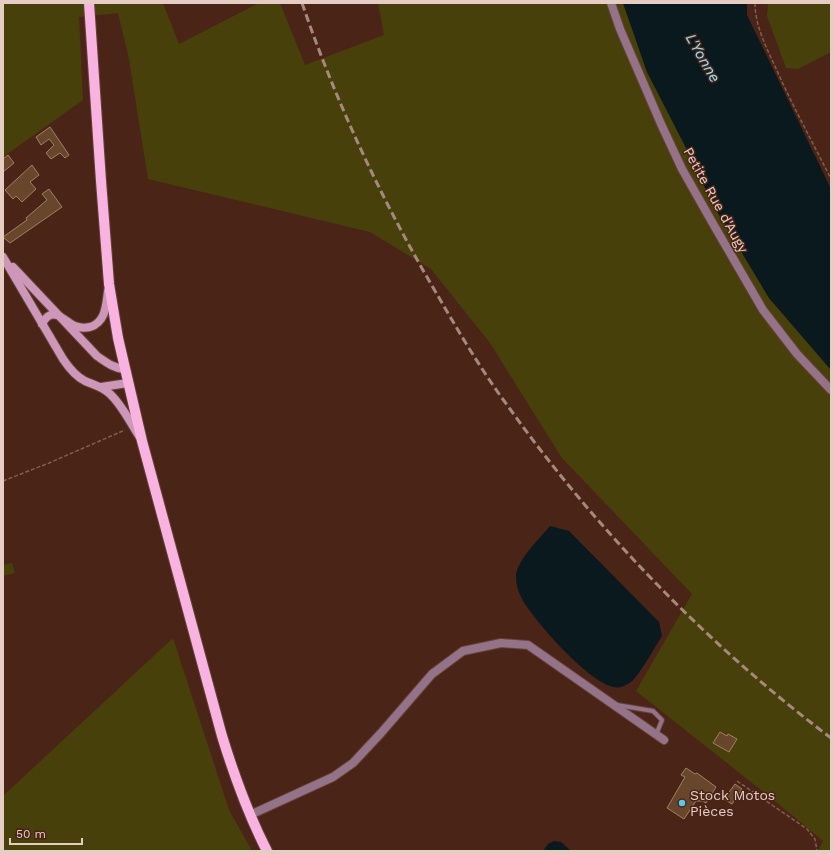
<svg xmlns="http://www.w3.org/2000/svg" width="834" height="854" font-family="'Work Sans',sans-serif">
  <rect width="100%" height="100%" fill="#4a2417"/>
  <g fill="#48400b">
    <path d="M3 3H163L179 44 259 3H280L305 65 384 35 378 3H623L647 72 769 298 831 370V851H818L823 841C762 789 698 741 636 691L692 594 562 458 490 343 431 269 370 232 148 179 129 59 118 13 79 17 83 100 3 157Z"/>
    <polygon points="768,3 831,3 831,52 798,69 786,68 767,16"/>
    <polygon points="12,563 15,573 3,576 3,565"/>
    <polygon points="173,638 229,810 252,851 3,851 3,796"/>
  </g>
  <g fill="#09191e">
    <polygon points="623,3 747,3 747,15 831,189 831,370 769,298 713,205 689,154 647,72"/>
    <path d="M550 526 569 531 659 622 662 636C653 650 645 666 634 679 632 682 625 686 621 687 597 694 533 619 522 599 518 592 516 584 516 576 517 560 540 538 550 526Z"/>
    <polygon points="554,841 561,842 571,851 543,851 548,844"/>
  </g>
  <g fill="#67462b" stroke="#a37f62">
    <polygon points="50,127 69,155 65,158 60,153 51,159 46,153 54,145 49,139 41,145 36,137"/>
    <polygon points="8,155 14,163 3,172 3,159"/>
    <polygon points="32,165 39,175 30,182 36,189 22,202 16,196 13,199 5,190"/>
    <polygon points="49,189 62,207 10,243 3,237 27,220 26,218 47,200 42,194"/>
    <polygon points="720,732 727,736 728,734 737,739 729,752 713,743"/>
    <polygon points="686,768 695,774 697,773 716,787 706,803 702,801 696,801 684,819 667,808 685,777 681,775"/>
    <polygon points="735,784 742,789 732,804 724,799"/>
  </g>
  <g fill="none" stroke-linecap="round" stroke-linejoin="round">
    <defs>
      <polyline id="service" points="617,705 653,711 662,720 656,735"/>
      <g id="minor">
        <polyline points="611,3 620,29 661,124 682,169 712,222 763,310 797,354 831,390"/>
        <polyline points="250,815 333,777 353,763 381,733 432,674 463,651 501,643 528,645 664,740"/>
      </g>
      <g id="secondary">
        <path d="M3 257 63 359C69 368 75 376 85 381 94 385 103 387 110 394 122 405 130 422 139 436"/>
        <path d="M13 267 97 356C106 362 113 368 124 369"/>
        <path d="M42 324C45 318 49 313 57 315 63 317 69 324 75 326 80 328 85 328 90 327 106 322 106 305 108 291"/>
        <polyline points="101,387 128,383"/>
      </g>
      <path id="primary" d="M89 3 101 181 109 284 118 338 142 441 222 736C234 775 248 814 267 851"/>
    </defs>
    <use href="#service" stroke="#664236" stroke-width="6"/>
    <use href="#minor" stroke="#664236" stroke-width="10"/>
    <use href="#secondary" stroke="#664236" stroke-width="10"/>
    <use href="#primary" stroke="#664236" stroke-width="12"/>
    <g stroke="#805e52" stroke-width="1.5" stroke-dasharray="4 2" stroke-linecap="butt">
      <path d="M755 3C755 24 765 45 774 64 791 103 812 141 831 179"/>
      <polyline points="3,481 49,463 125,430"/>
      <polyline points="737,781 807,829 815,839 817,851"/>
    </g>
    <use href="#service" stroke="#947288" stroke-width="4"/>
    <use href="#minor" stroke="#947288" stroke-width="8"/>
    <use href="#secondary" stroke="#cd97ba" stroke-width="8"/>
    <use href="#primary" stroke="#f9b3e1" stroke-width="10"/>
    <path stroke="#a6887d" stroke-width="3" stroke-dasharray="8 4" stroke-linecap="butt" d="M302 3C337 105 383 203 438 296 460 334 483 373 510 409 599 533 709 646 831 738"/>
  </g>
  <circle fill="#5bc8e7" stroke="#4a2417" stroke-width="1.5" cx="682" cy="803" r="4"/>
  <g text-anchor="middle" stroke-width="3" stroke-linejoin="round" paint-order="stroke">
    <g font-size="14" fill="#e6cdc4" stroke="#4a2417">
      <text transform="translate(716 200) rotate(61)" y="5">Petite Rue d'Augy</text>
    </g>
    <g font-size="14" fill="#e6cdc4" stroke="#4a2417" text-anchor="start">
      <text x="690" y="800">Stock Motos<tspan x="690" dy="16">Pièces</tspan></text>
    </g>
    <g font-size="15" font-style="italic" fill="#8fe2fd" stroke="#4a2417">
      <text transform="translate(703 58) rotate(60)" y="5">L'Yonne</text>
    </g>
  </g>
  <rect width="834" height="854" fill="none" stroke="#e6cdc4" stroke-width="8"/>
  <path d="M10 838v6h72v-6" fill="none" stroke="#e6cdc4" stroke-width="2"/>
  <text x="16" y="838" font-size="12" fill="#e6cdc4" stroke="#4a2417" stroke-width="3" paint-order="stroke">50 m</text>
</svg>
